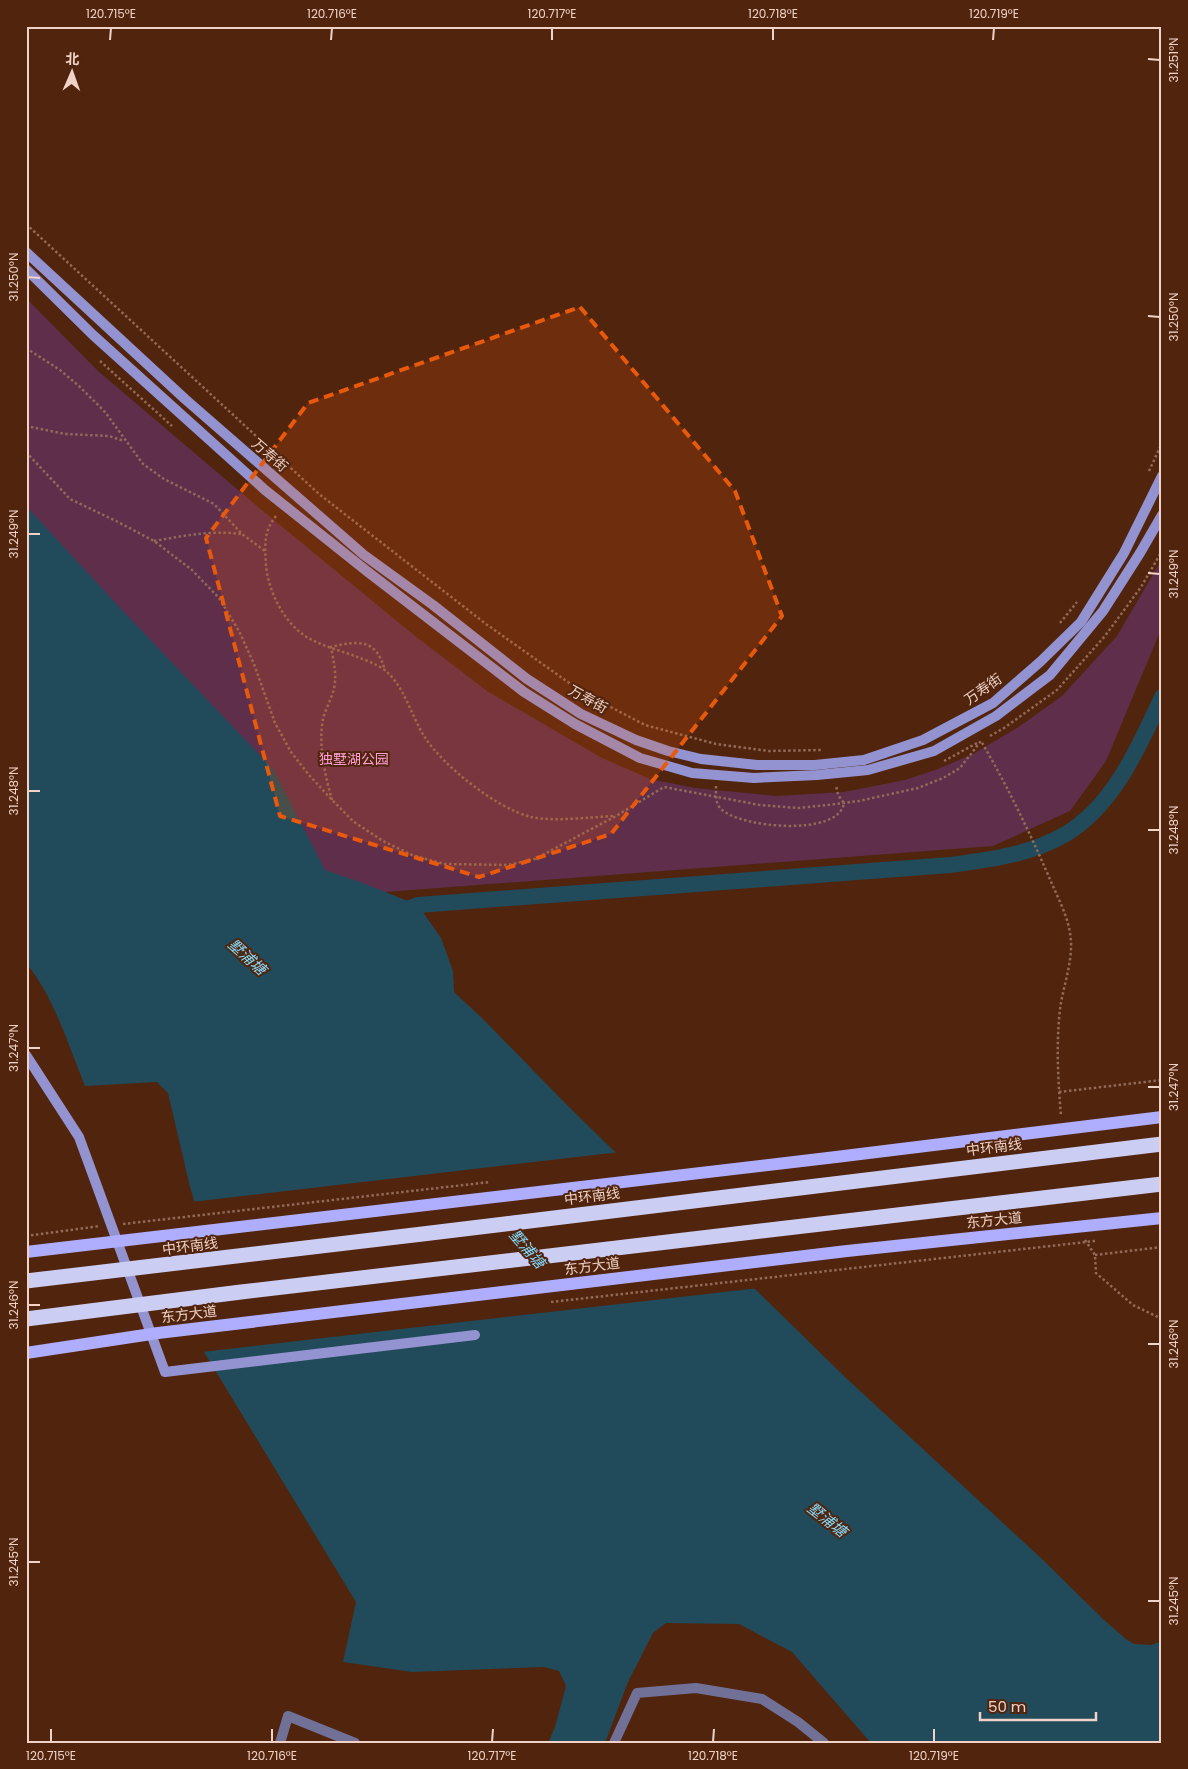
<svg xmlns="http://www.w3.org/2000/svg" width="1188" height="1769" font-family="Poppins,'Noto Sans SC',sans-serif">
  <rect width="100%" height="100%" fill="#51240e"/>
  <polygon fill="#5e2e4b" points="26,298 98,371 258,507 415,636 487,691 602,758 650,779 695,788 777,796 844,792 905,780 938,769 973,754 1020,726 1062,696 1117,636 1162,559 1162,627 1106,761 1070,811 993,846 386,892 338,907 26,574"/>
  <path fill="#214b5a" d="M26 506 122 610 273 769 325 870 360 882 418 905 441 938 453 971 454 992 484 1020 567 1105 845 1377 1042 1559 1104 1620 1126 1639 1134 1644 1151 1645 1162 1641V1743H871L792 1652 739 1624 666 1623 653 1633 628 1682 605 1743H548L555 1727 566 1686 559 1671 544 1667 412 1672 343 1662 356 1602 184 1319 275 1314 268 1245 203 1231 190 1187 168 1093 157 1082 85 1086C68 1045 55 998 26 963Z"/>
  <polygon fill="#51240e" points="620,1152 759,1288 202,1352 182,1320 184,1316 272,1312 266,1247 202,1233 191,1202"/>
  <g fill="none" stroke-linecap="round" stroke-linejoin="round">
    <path stroke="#214b5a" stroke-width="16" d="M398 912 418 905 950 865C988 860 1029 855 1064 835 1113 807 1139 747 1162 697"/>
    <g stroke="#916a58" stroke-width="2.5" stroke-dasharray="2.5 2.5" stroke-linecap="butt">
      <polyline points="26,224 319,494 486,624 582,692 645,725 716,744 769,751 821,750"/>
      <polyline points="26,348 60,370 79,386 105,412 143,464 164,479 214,504 242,534 265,551"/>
      <polyline points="100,361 172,426"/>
      <polyline points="26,426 65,434 109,436 124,441"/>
      <path d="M26 452 70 499 116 521 154 541 192 570 219 598 239 631 254 664 275 723 291 752 309 775 333 801 354 822 383 841 412 855 444 864 508 865 535 859 616 816 664 787 760 805 798 808 828 805 859 801 918 788 943 778 960 768 981 741C1008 787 1031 835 1052 884 1060 902 1070 921 1071 942 1072 964 1063 987 1060 1009 1056 1045 1058 1080 1061 1116"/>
      <polyline points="1149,471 1162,443"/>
      <path d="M276 516C263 532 265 546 266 566 269 594 286 627 312 640 326 647 341 651 355 656 365 660 377 664 386 671 405 688 411 715 424 736 443 766 496 808 531 817 555 822 590 817 614 816"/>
      <path d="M154 541C183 536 211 530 241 534"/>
      <polyline points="1060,623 1077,602"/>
      <polyline points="990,736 1004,728 1057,690 1105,636 1141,587 1162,551"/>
      <polyline points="944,761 979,742"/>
      <path d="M716 786C716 794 715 803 721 809 740 828 839 837 844 803L838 795 836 785"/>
      <path d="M332 800C325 775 318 745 323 719 326 707 334 695 335 682 336 670 333 658 331 647 359 640 377 639 385 671"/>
      <polyline points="1059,1092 1162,1080"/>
      <polyline points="123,1224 490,1182"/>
      <polyline points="26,1236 100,1226"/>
      <polyline points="1085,1240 1095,1255 1096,1273 1133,1305 1162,1319"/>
      <polyline points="1095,1255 1162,1247"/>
      <polyline points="551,1302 1095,1241"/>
    </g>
    <g stroke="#717198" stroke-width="10">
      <polyline points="280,1743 288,1716 355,1743"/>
      <polyline points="614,1743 637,1693 696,1688 762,1699 798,1722 824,1743"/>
    </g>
    <g stroke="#9493d1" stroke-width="10">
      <polyline points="26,252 185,399 364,555 433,605 527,679 581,714 636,740 668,751 701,759 757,765 815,765 864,760 923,740 993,703 1040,662 1081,622 1124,553 1162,476"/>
      <polyline points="26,269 93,335 265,490 368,572 524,692 575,724 640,758 692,773 754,778 817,775 868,770 934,751 996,716 1050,675 1103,611 1140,553 1162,515"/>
      <polyline points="26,1055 79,1137 165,1372 475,1335"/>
    </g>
    <g stroke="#afadfd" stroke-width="12">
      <polyline points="26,1252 836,1157 1162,1117"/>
      <polyline points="26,1353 158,1333 847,1251 1162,1218"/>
    </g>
    <g stroke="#cccdf3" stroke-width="15">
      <path d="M26 1281C405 1238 783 1188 1162 1144"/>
      <polyline points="26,1319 241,1292 1162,1184"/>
    </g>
  </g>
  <path fill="#e8590c" fill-opacity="0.2" stroke="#e8590c" stroke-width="4" stroke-dasharray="10 6" stroke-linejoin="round" d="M580 307 735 491 782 616 611 834 479 877 280 816 206 538 308 403Z"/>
  <path fill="none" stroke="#f0d2c6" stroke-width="2" d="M110 40 111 28M331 40 332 28M552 40V28M773 40V28M993 40 994 28M1148 59 1160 60M28 277 40 278M1148 316 1160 317M28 534H40M1148 573 1160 574M28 791H40M1148 830H1160M28 1048H40M1148 1087H1160M28 1305H40M1148 1344H1160M28 1562H40M1148 1601H1160M51 1742V1729M272 1742V1729M492 1742 493 1729M713 1742 714 1729M934 1742V1729"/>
  <g text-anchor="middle" stroke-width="4" stroke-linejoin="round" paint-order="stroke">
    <g font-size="14" fill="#f0d2c6" stroke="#51240e">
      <text transform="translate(270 455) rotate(41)" y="5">万寿街</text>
      <text transform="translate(983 689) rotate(-35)" y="5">万寿街</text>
      <text transform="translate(588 699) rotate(29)" y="5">万寿街</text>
      <text transform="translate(994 1147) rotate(-7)" y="5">中环南线</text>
      <text transform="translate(592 1196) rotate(-7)" y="5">中环南线</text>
      <text transform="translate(994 1220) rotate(-6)" y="5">东方大道</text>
      <text transform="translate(190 1246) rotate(-7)" y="5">中环南线</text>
      <text transform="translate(592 1266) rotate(-7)" y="5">东方大道</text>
      <text transform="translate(189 1314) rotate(-7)" y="5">东方大道</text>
    </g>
    <g font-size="14" fill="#ffa0d7" stroke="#51240e">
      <text x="354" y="764">独墅湖公园</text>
    </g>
    <g font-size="15" font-style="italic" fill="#83dcfe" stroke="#51240e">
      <text transform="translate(247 957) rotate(42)" y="5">墅浦塘</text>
      <text transform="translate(527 1249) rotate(49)" y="5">墅浦塘</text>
      <text transform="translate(827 1520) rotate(38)" y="5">墅浦塘</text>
    </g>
  </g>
  <rect width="1188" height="1769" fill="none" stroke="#51240e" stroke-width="55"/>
  <g transform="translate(72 72) rotate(2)" stroke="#51240e" stroke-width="4" paint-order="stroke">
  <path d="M0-4L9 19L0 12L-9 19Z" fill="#f0d2c6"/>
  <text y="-8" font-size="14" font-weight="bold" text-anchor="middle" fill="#f0d2c6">北</text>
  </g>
  <path d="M980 1712v8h116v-8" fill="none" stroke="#f0d2c6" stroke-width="2.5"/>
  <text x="988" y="1712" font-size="15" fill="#f0d2c6" stroke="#51240e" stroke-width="4" paint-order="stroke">50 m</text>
  <rect x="28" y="28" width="1132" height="1714" fill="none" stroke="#f0d2c6" stroke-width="2"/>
  <g font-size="12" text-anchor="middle" fill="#f0d2c6">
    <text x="111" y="18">120.715°E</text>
    <text x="332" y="18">120.716°E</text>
    <text x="552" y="18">120.717°E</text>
    <text x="773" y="18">120.718°E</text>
    <text x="994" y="18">120.719°E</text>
    <text transform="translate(1174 60) rotate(-90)" y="4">31.251°N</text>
    <text transform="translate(14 277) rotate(-90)" y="4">31.250°N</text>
    <text transform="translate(1174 317) rotate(-90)" y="4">31.250°N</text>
    <text transform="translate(14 534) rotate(-90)" y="4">31.249°N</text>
    <text transform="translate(1174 574) rotate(-90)" y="4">31.249°N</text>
    <text transform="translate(14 791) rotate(-90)" y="4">31.248°N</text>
    <text transform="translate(1174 830) rotate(-90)" y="4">31.248°N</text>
    <text transform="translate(14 1048) rotate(-90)" y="4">31.247°N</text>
    <text transform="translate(1174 1087) rotate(-90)" y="4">31.247°N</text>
    <text transform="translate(14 1305) rotate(-90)" y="4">31.246°N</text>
    <text transform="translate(1174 1344) rotate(-90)" y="4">31.246°N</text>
    <text transform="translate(14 1562) rotate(-90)" y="4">31.245°N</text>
    <text transform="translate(1174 1601) rotate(-90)" y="4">31.245°N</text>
    <text x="51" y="1760">120.715°E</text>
    <text x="272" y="1760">120.716°E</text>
    <text x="492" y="1760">120.717°E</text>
    <text x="713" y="1760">120.718°E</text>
    <text x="934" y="1760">120.719°E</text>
  </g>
</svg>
